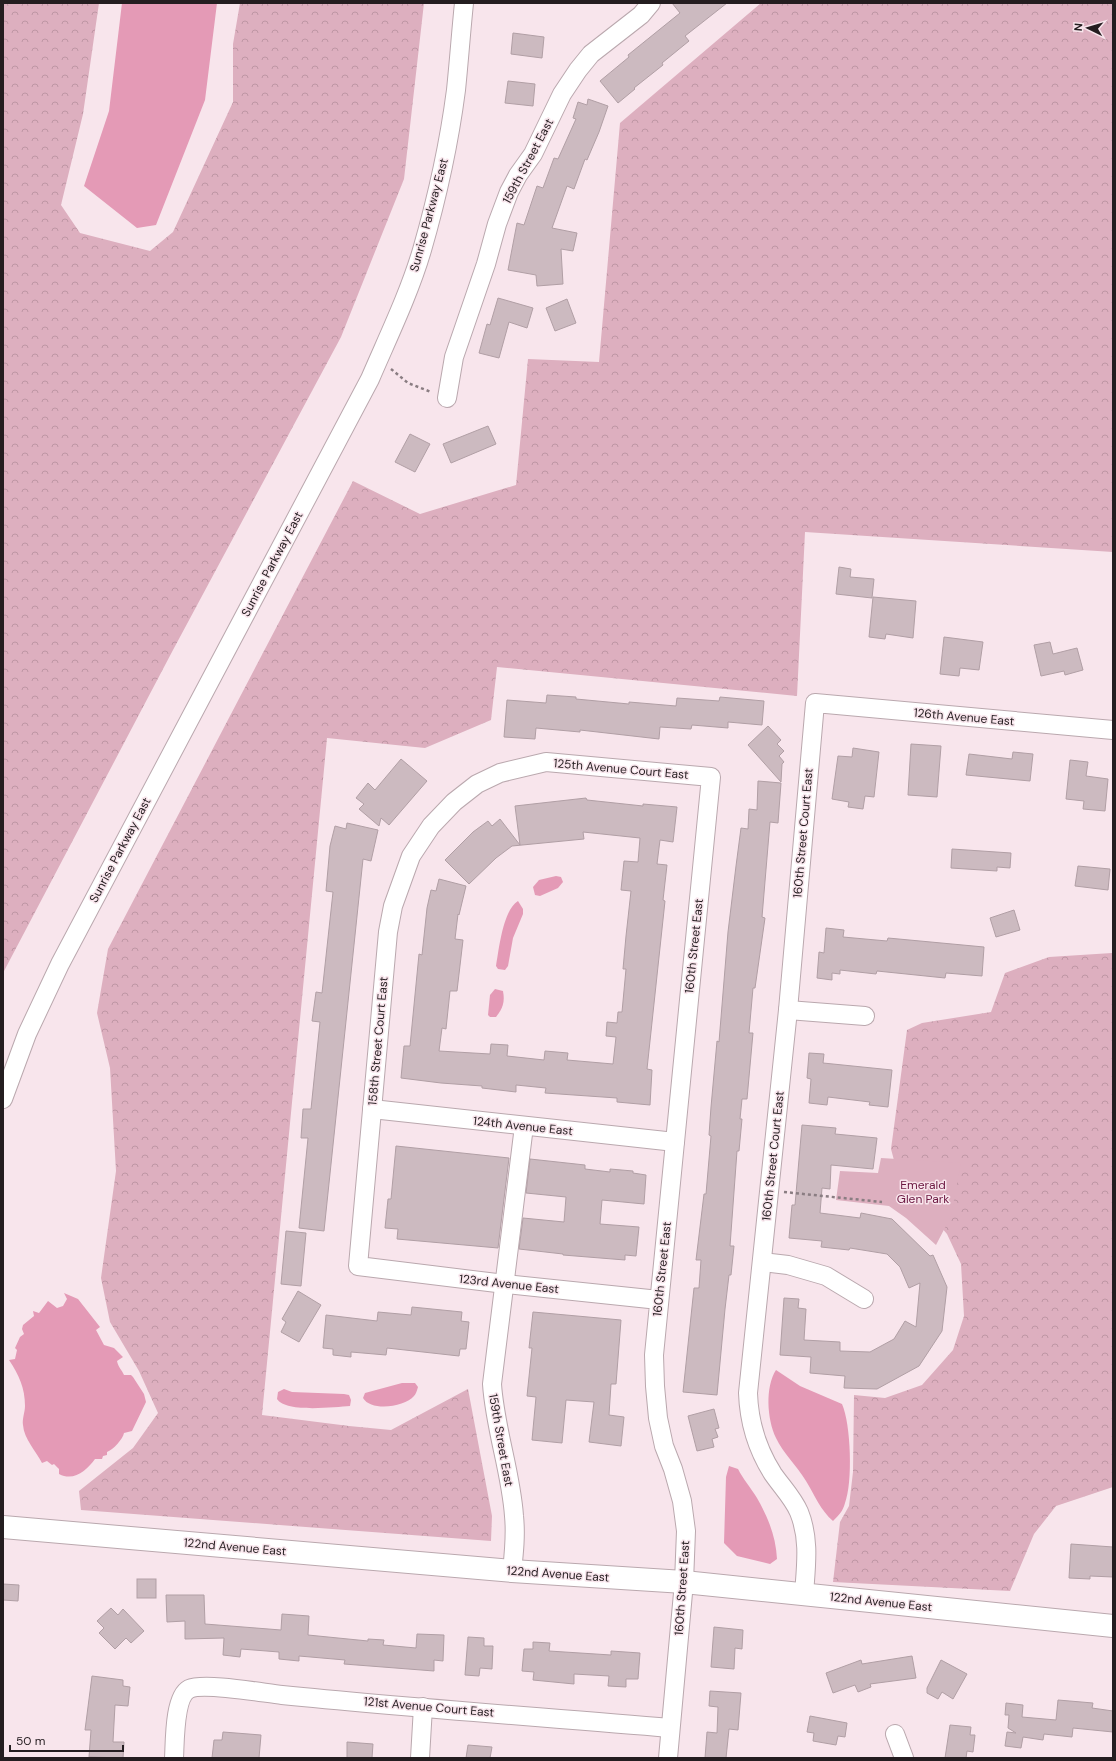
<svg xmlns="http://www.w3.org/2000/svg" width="1116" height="1761" font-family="'DM Sans',sans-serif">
  <defs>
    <pattern id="forest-crowns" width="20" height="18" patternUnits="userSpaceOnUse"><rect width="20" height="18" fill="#ddafbf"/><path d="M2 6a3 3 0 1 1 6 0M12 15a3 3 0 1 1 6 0" fill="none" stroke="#be96a4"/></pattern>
  </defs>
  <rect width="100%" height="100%" fill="#f8e5ec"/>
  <g fill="url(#forest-crowns)">
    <polygon points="3,3 99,3 83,114 61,205 80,233 150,251 173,232 233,102 233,44 240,3 424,3 404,179 341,337 173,650 3,973"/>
    <polygon points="761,3 1113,3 1113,552 805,532 797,696 497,667 491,720 425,748 327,738 262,1415 349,1426 391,1430 468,1389 492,1516 491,1541 81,1510 79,1491 133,1448 158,1413 139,1371 110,1322 101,1278 116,1171 110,1068 97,1013 108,949 353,481 420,514 516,485 528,359 599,362 620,123"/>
    <polygon points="1113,951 1113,1487 1056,1506 1034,1534 1010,1591 833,1582 840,1522 849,1506 853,1472 854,1395 885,1398 922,1385 953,1350 964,1316 961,1264 947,1234 899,1179 891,1149 907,1030 922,1023 991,1012 1005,973 1049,957 1112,953"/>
  </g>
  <polygon fill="#ddafbf" points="881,1158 961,1163 951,1216 936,1245 906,1218 889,1206 836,1200 840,1171 878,1173"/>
  <g fill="#e49ab6">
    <polygon points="122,3 217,3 205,100 156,225 137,228 84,186 109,111"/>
    <polygon points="556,876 561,877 563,882 558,888 540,896 535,895 533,887 539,880"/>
    <path d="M518 901 523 909V914L513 938 508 966 505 970 498 969 496 966C499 949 503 910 518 901Z"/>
    <path d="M495 989 503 991C505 1002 503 1008 496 1017H490L488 1015 490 995Z"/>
    <path d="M64 1293 78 1299 100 1327 96 1330 104 1345 114 1348 123 1357 117 1361C118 1367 122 1370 124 1375H131L133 1377 144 1394 146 1402 132 1431 124 1433C123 1439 113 1450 107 1452V1455L103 1456 102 1459H95C87 1470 74 1482 59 1474V1469L54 1464 52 1465 47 1461 42 1463C36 1451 24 1439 23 1425 22 1419 25 1412 25 1406 25 1388 19 1375 9 1360L15 1359 17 1350 15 1348 20 1337 24 1334 22 1329 23 1325 34 1316 33 1311 39 1313 48 1301 57 1308 63 1306 67 1299Z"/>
    <path d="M776 1370 800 1386 842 1404C851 1424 853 1483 845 1503 843 1511 839 1515 833 1521 821 1511 814 1494 806 1481 797 1466 783 1453 776 1438 767 1419 765 1387 776 1370Z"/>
    <path d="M402 1383H415L418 1387C417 1390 416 1394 414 1396 405 1407 371 1412 363 1398L365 1393Z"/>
    <path d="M284 1389 292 1392 344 1394 349 1395 351 1400 350 1406C334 1407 286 1413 277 1399L278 1392Z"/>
    <path d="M729 1466 738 1469C743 1479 751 1488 757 1498 768 1517 776 1537 777 1559L770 1564 737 1556 724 1543 726 1477Z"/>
  </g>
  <g fill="#ccbac0" stroke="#b19fa5">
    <polygon points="672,3 727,3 685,36 689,41 662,63 663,65 634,88 635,89 618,103 600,81 629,57 628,55 680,13"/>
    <polygon points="513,33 544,37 542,58 511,54"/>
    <polygon points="508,81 535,84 533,106 505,103"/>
    <polygon points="588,99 608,106 599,132 587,160 585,159 574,189 567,186 552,228 577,233 573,251 561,249 563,284 537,286 536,275 508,270 517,223 524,225 537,186 543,188 554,158 558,159 576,119 573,118 578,102 587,105"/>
    <polygon points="498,298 533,308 527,328 509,322 499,358 479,353 487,324 490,325"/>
    <polygon points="567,299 576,323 555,331 546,308"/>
    <polygon points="488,426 496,444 451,463 443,444"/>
    <polygon points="410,434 430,444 415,472 395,462"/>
    <polygon points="839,567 851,569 850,577 874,579 872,598 836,594"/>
    <polygon points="873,597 916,601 913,638 886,634 885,639 869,637"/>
    <polygon points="944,637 983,642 979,670 960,668 959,676 940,674"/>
    <polygon points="1050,642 1053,654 1077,648 1083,670 1065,675 1064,671 1041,676 1034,645"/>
    <polygon points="547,695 576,697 576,699 629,704 629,702 676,706 677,698 719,701 720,697 764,701 762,725 728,722 728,728 692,725 691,729 660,727 659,739 580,730 580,732 536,728 535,739 504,737 507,700 546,703"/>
    <polygon points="768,726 781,740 777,744 784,751 779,756 784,762 782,764 781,782 748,745"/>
    <polygon points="911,744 941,746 937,797 908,795"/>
    <polygon points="853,748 879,752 874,797 865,796 863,809 848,807 849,802 832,799 838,756 852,757"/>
    <polygon points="1013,752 1033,754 1030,781 966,775 969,754 1012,759"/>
    <polygon points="401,759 427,781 389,825 381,818 379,826 359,809 364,804 356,798 368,783 375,790"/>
    <polygon points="1070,760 1088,762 1086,776 1108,779 1105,811 1083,809 1084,801 1066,799"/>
    <polygon points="758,781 781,783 778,823 770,822 762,917 765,918 755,988 753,988 749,1033 753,1033 747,1099 742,1099 740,1119 742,1119 739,1151 737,1151 730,1246 734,1246 731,1275 729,1275 725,1309 717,1395 683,1392 694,1288 699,1288 701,1260 696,1260 704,1194 706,1194 711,1136 709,1135 711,1107 717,1041 719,1042 728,932 736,866 741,828 748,829 749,809 757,810"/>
    <polygon points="586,798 587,800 643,806 643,804 677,807 673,842 660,840 657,864 667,865 663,900 665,901 647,1069 652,1070 650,1105 617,1102 617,1098 545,1093 546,1088 516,1085 516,1092 482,1088 482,1086 441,1083 401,1078 404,1046 410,1046 419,954 422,955 427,908 431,890 436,891 439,879 466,886 459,915 458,914 455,939 463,940 457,991 450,991 446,1029 442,1028 439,1051 490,1054 491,1044 508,1045 507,1056 544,1060 545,1051 568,1053 567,1060 613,1064 616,1037 606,1036 607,1022 617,1023 618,1012 622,1012 626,969 623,969 626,936 631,891 621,890 624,861 638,862 640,838 583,832 584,839 512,846 496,858 469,884 445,860 473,832 488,821 492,826 500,819 520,845 515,806"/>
    <polygon points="347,823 378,830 371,861 363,859 324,1231 299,1228 308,1138 301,1138 303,1109 311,1109 320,1022 312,1021 316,992 322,993 333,892 326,891 330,846 335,826 346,829"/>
    <polygon points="952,849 1011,853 1010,868 997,867 997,871 951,868"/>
    <polygon points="1078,866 1110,869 1108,890 1075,886"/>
    <polygon points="1014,910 1020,930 996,937 990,918"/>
    <polygon points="826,928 844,930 843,937 887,941 888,938 984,947 982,976 946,973 945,978 877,971 876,974 840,970 840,974 832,973 832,980 817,978 819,952 824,953"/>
    <polygon points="809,1053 824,1054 823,1063 892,1070 888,1107 869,1105 870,1102 828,1097 827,1105 809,1103 811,1079 807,1078"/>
    <polygon points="802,1125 836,1128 835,1134 877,1138 873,1169 831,1165 830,1189 822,1188 820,1213 860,1218 861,1213 892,1219 930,1256 933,1255 947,1287 942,1331 919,1366 877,1389 844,1388 845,1376 810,1373 811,1357 780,1355 784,1298 799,1299 798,1308 806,1309 804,1340 840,1342 840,1351 870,1352 894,1339 905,1321 916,1327 920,1283 909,1288 900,1267 887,1254 850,1248 849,1250 821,1247 822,1241 789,1238 792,1205 795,1205"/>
    <polygon points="396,1146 509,1158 498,1248 397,1239 398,1229 385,1228 388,1199 391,1199"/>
    <polygon points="530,1159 585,1165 585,1169 610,1172 610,1169 633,1171 633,1173 646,1175 644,1204 602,1200 600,1224 639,1227 636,1256 625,1255 625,1260 563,1255 563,1254 519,1249 523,1218 564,1222 566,1197 526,1193"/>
    <polygon points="286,1231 306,1233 301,1286 281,1284"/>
    <polygon points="298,1291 321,1305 299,1342 281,1332 286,1322 282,1319"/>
    <polygon points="412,1307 462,1312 461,1321 469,1322 466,1349 460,1349 459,1356 387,1348 386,1355 351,1352 351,1357 333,1355 333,1349 323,1348 326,1315 377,1321 378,1312 411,1315"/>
    <polygon points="533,1312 621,1320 616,1384 611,1384 609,1415 624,1417 621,1446 589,1442 594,1402 566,1400 562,1443 532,1440 536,1397 527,1396 532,1348 529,1348"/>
    <polygon points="714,1409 719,1428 715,1429 718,1437 712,1439 714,1447 697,1451 688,1416"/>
    <polygon points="1071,1544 1113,1547 1113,1577 1090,1576 1090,1579 1069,1578"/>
    <rect x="137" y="1579" width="19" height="19"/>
    <polygon points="3,1584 19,1585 18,1601 3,1600"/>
    <polygon points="166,1595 204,1595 205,1624 281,1630 282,1614 309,1616 308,1635 368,1641 368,1639 384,1640 383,1645 416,1648 417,1634 444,1635 443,1661 434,1660 434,1671 344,1664 345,1660 299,1656 299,1661 279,1659 279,1652 241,1649 240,1657 223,1655 224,1638 185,1639 185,1621 167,1622"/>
    <polygon points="111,1608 118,1615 123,1609 144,1631 131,1643 126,1638 115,1649 99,1633 104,1628 97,1621"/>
    <polygon points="714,1627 743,1630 742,1649 735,1648 734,1669 711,1667"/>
    <polygon points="468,1637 484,1638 484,1646 493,1646 492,1669 480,1668 479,1676 465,1675"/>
    <polygon points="533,1642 550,1643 549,1651 611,1655 611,1651 640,1653 638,1679 626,1679 626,1687 608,1686 609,1676 574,1674 574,1684 533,1680 534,1672 522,1671 524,1649 533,1649"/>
    <polygon points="912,1656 916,1678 870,1684 871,1687 858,1692 855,1685 833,1693 826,1673 861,1660 862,1664"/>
    <polygon points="941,1660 967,1674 953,1699 942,1692 938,1699 927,1693 927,1688"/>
    <polygon points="92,1676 123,1680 123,1686 130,1687 128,1706 115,1705 113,1742 124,1742 123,1758 89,1757 91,1730 85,1730"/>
    <polygon points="710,1691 741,1693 738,1730 729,1729 726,1758 705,1758 707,1732 717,1733 718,1707 709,1706"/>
    <polygon points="1058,1700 1093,1703 1092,1708 1113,1711 1113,1732 1073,1728 1072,1737 1044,1734 1043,1740 1023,1737 1021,1748 1005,1746 1007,1732 1016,1733 1008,1728 1009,1715 1005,1715 1006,1703 1023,1705 1022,1717 1056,1720"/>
    <polygon points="810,1716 847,1723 845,1737 838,1736 836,1745 813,1741 814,1733 807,1732"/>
    <polygon points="950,1725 971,1727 970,1735 975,1735 973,1752 967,1751 966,1758 945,1758"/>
    <polygon points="223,1732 261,1735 259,1758 212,1758 214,1740 222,1740"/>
    <polygon points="347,1742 373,1744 372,1758 347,1758"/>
    <polygon points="468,1745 492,1747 490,1758 466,1758"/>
  </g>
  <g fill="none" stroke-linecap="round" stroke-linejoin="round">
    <defs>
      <g id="minor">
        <polyline points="447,398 454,357 486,264 497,224 509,192 518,175 533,154 562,94 578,70 591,54 641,15 651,3"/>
        <polyline points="788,1010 865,1016"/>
        <path d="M3 1099 27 1034 60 964 370 379C388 337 409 294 422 250 437 198 449 144 456 90 459 61 461 32 464 3"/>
        <polyline points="372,1109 675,1142"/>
        <polyline points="762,1262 788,1265 826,1276 864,1299"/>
        <polyline points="659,1300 505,1284 358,1266 388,932 393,906 411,856 431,826 454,802 477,784 500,773 546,762 711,777 654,1355 655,1386 658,1418 664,1446 673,1469 682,1501 686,1531 684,1582 668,1758"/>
        <path d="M512 1571C514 1553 516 1535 514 1516 511 1472 495 1429 492 1384L524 1126"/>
        <path d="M804 1594C806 1566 810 1539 799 1512 793 1498 782 1487 773 1474 757 1449 749 1423 748 1393L788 1010 815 703 1113 730"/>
        <polyline points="895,1734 904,1758"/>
        <path d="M174 1758C175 1742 174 1697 189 1689 204 1682 263 1693 282 1695 411 1708 541 1717 670 1728"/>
        <polyline points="420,1758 423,1707"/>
      </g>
      <polyline id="major" points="3,1527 512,1571 684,1582 1113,1626"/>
    </defs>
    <use href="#minor" stroke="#baa8ae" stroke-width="20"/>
    <use href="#major" stroke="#baa8ae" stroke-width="24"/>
    <g stroke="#8a7d82" stroke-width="2.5" stroke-dasharray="3 3" stroke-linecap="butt">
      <polyline points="391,369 408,383 431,392"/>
      <polyline points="784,1192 882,1202"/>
    </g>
    <use href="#minor" stroke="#fff" stroke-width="18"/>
    <use href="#major" stroke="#fff" stroke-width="22"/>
  </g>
  <g text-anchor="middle" stroke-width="3" stroke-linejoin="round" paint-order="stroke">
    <g font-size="12" fill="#241d20" stroke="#f8e5ec">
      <text transform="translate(528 161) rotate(-62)" y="4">159th Street East</text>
      <text transform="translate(429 215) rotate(-75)" y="4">Sunrise Parkway East</text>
      <text transform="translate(272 564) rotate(-62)" y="4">Sunrise Parkway East</text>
      <text transform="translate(964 717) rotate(5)" y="4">126th Avenue East</text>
      <text transform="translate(621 769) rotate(5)" y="4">125th Avenue Court East</text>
      <text transform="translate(803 833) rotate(-85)" y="4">160th Street Court East</text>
      <text transform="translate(120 850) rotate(-62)" y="4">Sunrise Parkway East</text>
      <text transform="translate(694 946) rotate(-84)" y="4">160th Street East</text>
      <text transform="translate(378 1041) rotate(-85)" y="4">158th Street Court East</text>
      <text transform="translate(523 1126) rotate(6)" y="4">124th Avenue East</text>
      <text transform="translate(773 1156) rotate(-84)" y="4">160th Street Court East</text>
      <text transform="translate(662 1269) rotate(-84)" y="4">160th Street East</text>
      <text transform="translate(509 1284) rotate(6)" y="4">123rd Avenue East</text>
      <text transform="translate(501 1440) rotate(80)" y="4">159th Street East</text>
      <text transform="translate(235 1547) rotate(5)" y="4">122nd Avenue East</text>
      <text transform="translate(558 1574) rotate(4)" y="4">122nd Avenue East</text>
      <text transform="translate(682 1588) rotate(-86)" y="4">160th Street East</text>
      <text transform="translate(881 1602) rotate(6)" y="4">122nd Avenue East</text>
      <text transform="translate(429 1707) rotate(5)" y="4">121st Avenue Court East</text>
    </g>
    <g font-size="12" fill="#6b1741" stroke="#f8e5ec">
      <text x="923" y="1189">Emerald<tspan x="923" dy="14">Glen Park</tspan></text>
    </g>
  </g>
  <rect width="1116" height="1761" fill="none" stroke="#241d20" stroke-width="8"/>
  <g transform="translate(1088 28) rotate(275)" stroke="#f8e5ec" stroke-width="3" paint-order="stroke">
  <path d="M0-3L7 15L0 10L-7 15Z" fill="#241d20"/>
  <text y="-6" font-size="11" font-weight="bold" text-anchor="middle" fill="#241d20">N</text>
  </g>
  <path d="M10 1745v6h113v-6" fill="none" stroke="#241d20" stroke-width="2"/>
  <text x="16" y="1745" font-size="12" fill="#241d20" stroke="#f8e5ec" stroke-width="3" paint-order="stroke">50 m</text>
</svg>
